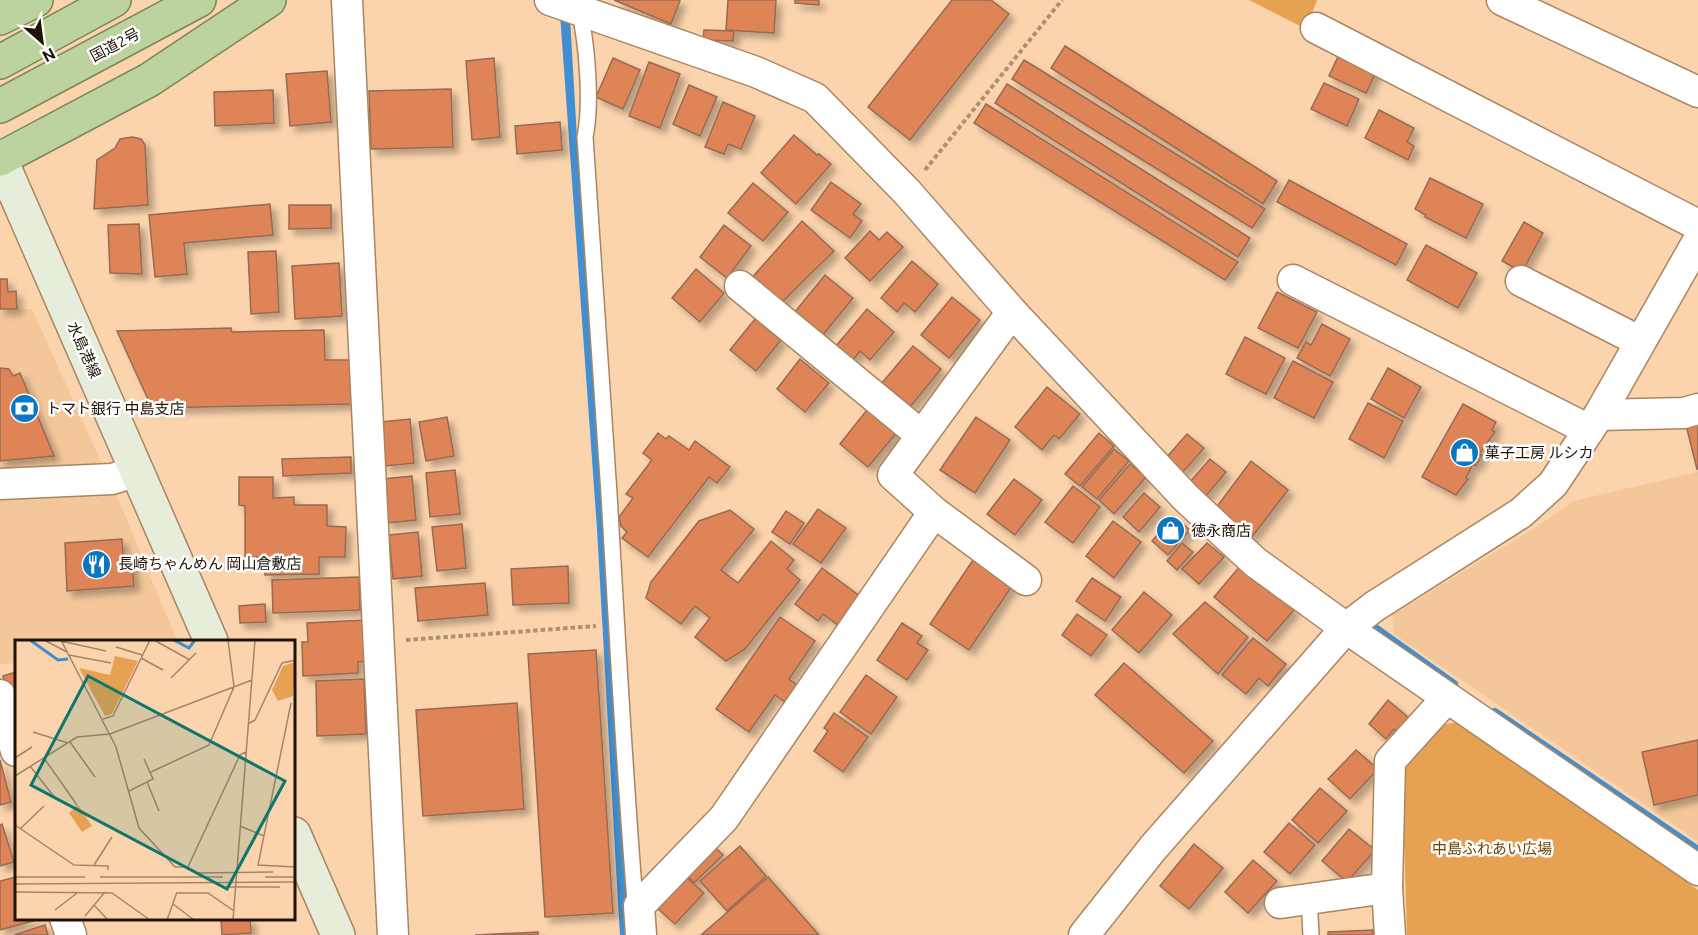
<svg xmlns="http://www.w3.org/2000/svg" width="1698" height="935" font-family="Ubuntu,'Noto Sans JP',sans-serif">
  <defs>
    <filter id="shadow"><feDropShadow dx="5.5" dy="5.5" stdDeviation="3" flood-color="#0004"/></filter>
  </defs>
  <rect width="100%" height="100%" fill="#fbd4ad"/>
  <g fill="#f3c79a">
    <polygon points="32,309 106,473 0,479 0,310"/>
    <polygon points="1698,472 1698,841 1394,634 1392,615 1538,526 1573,501"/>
    <polygon points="112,484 177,641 16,641 16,663 0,664 0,490"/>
  </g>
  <g fill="#e7a153">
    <polygon points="1249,0 1317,0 1306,29"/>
    <polygon points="1463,721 1698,890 1698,935 1407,935 1402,768 1442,725"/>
  </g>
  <polygon fill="#418fd1" points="559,0 569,0 578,156 604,529 630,935 620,935 618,903 597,529"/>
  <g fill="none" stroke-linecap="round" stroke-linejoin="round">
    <g stroke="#418fd1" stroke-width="8">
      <polyline points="1371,625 1454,684"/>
      <polyline points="1495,712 1698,850"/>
    </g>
  </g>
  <g fill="#de8456" stroke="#976a54" stroke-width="1.5" filter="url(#shadow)">
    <polygon points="614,0 679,0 680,1 671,24"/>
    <polygon points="728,0 776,0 774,33 726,30"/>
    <polygon points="795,0 819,0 819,5 795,3"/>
    <polygon points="952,0 991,0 1009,14 910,140 868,107"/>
    <polygon points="704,30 734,31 733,41 703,40"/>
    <polygon points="1065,46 1277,181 1263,204 1051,68"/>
    <polygon points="1342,48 1379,66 1366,93 1329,76"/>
    <polygon points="494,58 500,137 472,140 466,61"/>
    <polygon points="613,58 640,70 623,109 596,97"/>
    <polygon points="1024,60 1265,209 1252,228 1012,79"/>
    <polygon points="649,62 680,74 660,128 629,116"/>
    <polygon points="327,71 331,122 290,126 286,74"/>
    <polygon points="1324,83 1359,99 1347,126 1311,109"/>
    <polygon points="1007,84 1250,238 1238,257 995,103"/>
    <polygon points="689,85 717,97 700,136 673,124"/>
    <polygon points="451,89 453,147 371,149 369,91"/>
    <polygon points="273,90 274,123 215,126 214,92"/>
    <polygon points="723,102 755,116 741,149 728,144 724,154 705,147"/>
    <polygon points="986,104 1238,262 1225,280 974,123"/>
    <polygon points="1379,110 1414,128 1407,142 1414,146 1408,160 1365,138"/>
    <polygon points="560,122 562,150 517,154 515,126"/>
    <polygon points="794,135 817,155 819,154 831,164 796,204 761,173"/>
    <polygon points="132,137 141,139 145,145 148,205 94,209 97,160 115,148 120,139"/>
    <polygon points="1430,178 1483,204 1466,238 1425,217 1426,215 1415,209"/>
    <polygon points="1289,180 1407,244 1396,265 1277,202"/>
    <polygon points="831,182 861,204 853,214 862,221 850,238 811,210"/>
    <polygon points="753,183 788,212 763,241 728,213"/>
    <polygon points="270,204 273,235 184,243 187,274 155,277 149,215"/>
    <polygon points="289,205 331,205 331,228 289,229"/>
    <polygon points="802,221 834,251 781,303 750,280"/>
    <polygon points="1524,222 1543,233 1522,272 1502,261"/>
    <polygon points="139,224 142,274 110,273 108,225"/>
    <polygon points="724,225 751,246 727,278 700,257"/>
    <polygon points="870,231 879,240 887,232 903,247 870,281 845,258"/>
    <polygon points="1426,245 1477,273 1458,308 1407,280"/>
    <polygon points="276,251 279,312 251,314 248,252"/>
    <polygon points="912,261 938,284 915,312 904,303 897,312 881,298"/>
    <polygon points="339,263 342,316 295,319 292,266"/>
    <polygon points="696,269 724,293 700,322 672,298"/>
    <polygon points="825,275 853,298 822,336 794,313"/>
    <polygon points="0,279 7,279 8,292 16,291 17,309 0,309"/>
    <polygon points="1277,292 1317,312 1298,348 1258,328"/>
    <polygon points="952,297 980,320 949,358 921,335"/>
    <polygon points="867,309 894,332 870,360 860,351 853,360 836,346"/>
    <polygon points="755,319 781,340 756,371 730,350"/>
    <polygon points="1322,324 1350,339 1330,376 1297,358 1306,342 1311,345"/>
    <polygon points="231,328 232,332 324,330 325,360 351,360 352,404 152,408 117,331"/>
    <polygon points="1245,337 1285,358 1266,394 1226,374"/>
    <polygon points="913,346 941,369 911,406 882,383"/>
    <polygon points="800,359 829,383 805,412 777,389"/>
    <polygon points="1293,361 1333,382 1314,418 1274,398"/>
    <polygon points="0,368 9,369 13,376 20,373 54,456 0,461"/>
    <polygon points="1388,368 1421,387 1404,418 1371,399"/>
    <polygon points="1047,387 1080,414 1059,439 1054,435 1042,450 1015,427"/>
    <polygon points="1368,403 1403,421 1384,458 1349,439"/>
    <polygon points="1463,404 1496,422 1492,430 1495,432 1479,454 1482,455 1476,466 1473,464 1466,478 1468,479 1456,495 1422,477"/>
    <polygon points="870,406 899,430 868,467 840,444"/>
    <polygon points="447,417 454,456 426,461 419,422"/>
    <polygon points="976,417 1010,440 975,493 940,470"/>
    <polygon points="410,419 414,463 385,466 381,422"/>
    <polygon points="1698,422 1698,469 1697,469 1686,425"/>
    <polygon points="658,433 666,439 669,436 689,450 695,441 730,467 717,483 709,477 648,557 622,538 627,532 621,526 619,517 633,498 626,494 652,460 643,453"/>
    <polygon points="1099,433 1114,446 1080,486 1065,474"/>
    <polygon points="1187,434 1204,448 1183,472 1166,458"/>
    <polygon points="1114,449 1129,461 1097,499 1082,487"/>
    <polygon points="351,457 351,473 283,476 282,459"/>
    <polygon points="1210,459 1226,472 1205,497 1189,483"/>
    <polygon points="1251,461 1288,490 1252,537 1215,509"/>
    <polygon points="1130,464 1146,477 1114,514 1099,500"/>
    <polygon points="455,470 460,514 430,517 426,473"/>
    <polygon points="412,476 416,520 387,523 383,479"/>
    <polygon points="239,477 273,477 273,498 294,497 294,505 327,505 327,526 346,527 345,557 319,557 319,574 265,575 265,557 245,557 245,506 239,505"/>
    <polygon points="1014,479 1042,500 1015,535 987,514"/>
    <polygon points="1073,486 1100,507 1073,543 1045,522"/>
    <polygon points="1144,493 1160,507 1139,532 1123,517"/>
    <polygon points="818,509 846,528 821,563 793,544"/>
    <polygon points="730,510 754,529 721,570 738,583 771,541 794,560 787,569 800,580 745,649 726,661 695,637 710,618 695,606 681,624 646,598 651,582 699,521"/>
    <polygon points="786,511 804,523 790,544 772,532"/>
    <polygon points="1173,516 1190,530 1168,555 1152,541"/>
    <polygon points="1113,521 1141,542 1114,578 1086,556"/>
    <polygon points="462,524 466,568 437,571 432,527"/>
    <polygon points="418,532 422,576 393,579 389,535"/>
    <polygon points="122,539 123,555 131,555 134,586 67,591 65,543"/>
    <polygon points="1182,543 1193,552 1177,570 1167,561"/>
    <polygon points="1207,543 1224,557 1199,584 1182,569"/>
    <polygon points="975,557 1014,583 969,650 930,624"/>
    <polygon points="1241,565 1294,610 1267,641 1214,597"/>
    <polygon points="568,566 569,603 513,605 511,569"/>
    <polygon points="822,568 865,600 843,629 823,614 818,621 795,604"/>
    <polygon points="359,577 360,610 273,613 272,580"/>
    <polygon points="1092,578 1121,597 1105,621 1076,601"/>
    <polygon points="485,583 488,615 418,621 415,588"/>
    <polygon points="1144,592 1172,615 1139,653 1112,630"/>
    <polygon points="1205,602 1248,637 1218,674 1173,634"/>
    <polygon points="265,604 266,622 240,623 239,606"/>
    <polygon points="1077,614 1107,635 1091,656 1062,635"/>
    <polygon points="780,617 815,641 789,679 797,685 785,702 775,695 749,732 716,709"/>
    <polygon points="366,620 368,661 358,662 358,673 303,676 302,642 308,642 307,623"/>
    <polygon points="902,623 922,636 917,643 928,650 907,680 877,660"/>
    <polygon points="1253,638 1286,664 1268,686 1259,678 1246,694 1222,675"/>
    <polygon points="596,650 613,913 545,917 528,654"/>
    <polygon points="1124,663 1213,741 1184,773 1095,695"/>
    <polygon points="16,672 16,735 3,676"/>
    <polygon points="866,675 897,697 871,734 840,712"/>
    <polygon points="364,679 366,734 317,736 316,681"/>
    <polygon points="1388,700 1409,718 1397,732 1394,729 1386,739 1369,724"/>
    <polygon points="517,703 524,809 423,816 416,710"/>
    <polygon points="834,713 868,737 843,772 814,751 828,731 824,728"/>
    <polygon points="1698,740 1698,795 1654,805 1642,752"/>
    <polygon points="1356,750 1378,769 1350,799 1328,779"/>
    <polygon points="0,760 11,802 0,805"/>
    <polygon points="1320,788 1347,811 1318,843 1292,820"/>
    <polygon points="1289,823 1315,845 1290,874 1264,852"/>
    <polygon points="2,824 14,862 0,866 0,825"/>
    <polygon points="1349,829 1375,850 1347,882 1322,861"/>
    <polygon points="1194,844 1223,868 1189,909 1160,886"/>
    <polygon points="714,846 723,855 694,883 686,874"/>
    <polygon points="740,846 766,876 727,911 700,881"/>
    <polygon points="1253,860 1277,881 1248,913 1225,892"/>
    <polygon points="685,876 704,893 675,924 657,908"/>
    <polygon points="16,877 16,918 40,919 0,930 0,881"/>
    <polygon points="768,877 819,935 701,935"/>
    <polygon points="221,918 250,918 251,933 222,935"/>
    <polygon points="45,925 48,935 14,935"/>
    <polygon points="1373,930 1373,935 1328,935 1328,932"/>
    <polygon points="538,932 538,935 475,935"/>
  </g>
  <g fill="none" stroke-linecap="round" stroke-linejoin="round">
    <defs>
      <g id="service">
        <path d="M579 9C587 43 592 103 585 137 592 256 602 375 609 494 617 630 624 766 635 901L639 906"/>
        <polyline points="1309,898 1311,935"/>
      </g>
      <g id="minor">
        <polyline points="347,0 393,935"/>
        <polyline points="550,0 756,72 815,98 907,192 1012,312 1186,498 1255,562 1346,628 1698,870"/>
        <polyline points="1502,0 1698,92"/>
        <polyline points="1316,28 1698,225"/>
        <polyline points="1293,280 1589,430"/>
        <polyline points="1521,281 1639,341"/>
        <polyline points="740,286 921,435"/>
        <polyline points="1012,312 893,475 934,512 1026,580"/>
        <polyline points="1599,415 1684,413 1698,409"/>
        <polyline points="0,484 112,479 138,471"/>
        <polyline points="0,695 16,751"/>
        <polyline points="1280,903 1387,888"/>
        <polyline points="65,918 71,935"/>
        <polyline points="641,935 639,906 724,818 934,512"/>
        <polyline points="1084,935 1153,848 1346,628 1375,606 1521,513 1553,484 1599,415 1698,241"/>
        <polyline points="1390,935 1387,888 1390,761 1447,698"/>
      </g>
      <g id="secondary">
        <polyline points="0,158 211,641"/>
        <polyline points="294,834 338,935"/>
      </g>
      <g id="trunk">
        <polyline points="0,18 36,0"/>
        <polyline points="0,62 114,0"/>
        <polyline points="0,106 199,0"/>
        <polyline points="0,159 149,80 269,0"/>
      </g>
    </defs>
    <use href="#service" stroke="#a98661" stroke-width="18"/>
    <use href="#minor" stroke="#a98661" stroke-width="33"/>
    <use href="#secondary" stroke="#a98661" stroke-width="36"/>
    <use href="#trunk" stroke="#7a8759" stroke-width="36"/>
    <g stroke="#ae9072" stroke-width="4" stroke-dasharray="4.5 3" stroke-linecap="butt">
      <polyline points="925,170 1062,0"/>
      <polyline points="406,640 596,626"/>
    </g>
    <use href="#service" stroke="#fff" stroke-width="15"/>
    <use href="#minor" stroke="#fff" stroke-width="30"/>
    <use href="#secondary" stroke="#e6eedb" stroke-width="33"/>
    <use href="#trunk" stroke="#bcd29f" stroke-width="33"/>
  </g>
  <defs>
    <symbol id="bank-disc" viewBox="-11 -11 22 22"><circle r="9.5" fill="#0977c2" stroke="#fdfdfd"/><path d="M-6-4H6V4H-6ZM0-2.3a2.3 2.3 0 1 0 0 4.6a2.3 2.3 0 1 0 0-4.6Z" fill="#fff"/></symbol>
    <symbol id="shop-disc" viewBox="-11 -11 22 22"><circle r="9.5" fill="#0977c2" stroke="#fdfdfd"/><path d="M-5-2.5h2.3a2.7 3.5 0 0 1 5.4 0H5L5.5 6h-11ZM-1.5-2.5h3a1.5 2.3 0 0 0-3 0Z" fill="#fff"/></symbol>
    <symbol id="restaurant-disc" viewBox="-11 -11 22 22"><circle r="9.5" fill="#0977c2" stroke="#fdfdfd"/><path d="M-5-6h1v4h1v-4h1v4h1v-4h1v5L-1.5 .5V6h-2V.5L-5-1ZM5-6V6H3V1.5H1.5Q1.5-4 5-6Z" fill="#fff"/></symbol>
  </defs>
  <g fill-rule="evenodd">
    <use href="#bank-disc" x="8" y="392" width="33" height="33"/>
    <use href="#shop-disc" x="1448" y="436" width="33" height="33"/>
    <use href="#shop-disc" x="1154" y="514" width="33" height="33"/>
    <use href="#restaurant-disc" x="80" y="548" width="33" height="33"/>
  </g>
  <g text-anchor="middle" stroke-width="5" stroke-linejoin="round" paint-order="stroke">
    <g font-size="15" fill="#1f1204" stroke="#fdfdfd">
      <text transform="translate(115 45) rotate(-28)" y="5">国道2号</text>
      <text transform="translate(84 350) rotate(66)" y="5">水島港線</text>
    </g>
    <g font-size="15" fill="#1f1204" stroke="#fdfdfd" text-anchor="start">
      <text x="46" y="414">トマト銀行 中島支店</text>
      <text x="1485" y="458">菓子工房 ルシカ</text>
      <text x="1191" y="536">徳永商店</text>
      <text x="118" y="569">長崎ちゃんめん 岡山倉敷店</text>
    </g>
    <g font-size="15" fill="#714401" stroke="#fdfdfd">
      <text x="1492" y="854">中島ふれあい広場</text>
    </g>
  </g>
  <g transform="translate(15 640)">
    <rect width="280" height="280" fill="#fbd4ad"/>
    <path d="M100 16 123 21 97 74 90 76 64 28 95 35ZM280 22 278 56 263 61 257 50 268 26ZM63 165 77 186 67 192 54 173Z" fill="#e7a153"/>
    <path fill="none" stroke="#418fd1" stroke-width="3" d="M15 0 43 20 53 19M159 0 174 8 180 0"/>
    <path fill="none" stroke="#a38669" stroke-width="1.5" d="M29 0 52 12M46 0 101 107 124 188 160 227H172M139 0 175 20M46 1 91 11M101 7 127 15M54 15 96 23M126 18 148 30M156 38 181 13M276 63 243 225 281 227M88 79 98 76 135 0M233 84 240 80 267 23 281 20M18 92 53 103M55 102 80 137M0 118 17 107M29 118 62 165M15 126 40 158M136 132 194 105 219 47 213 0M0 136 62 97 95 94 237 40M132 142 144 171M114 151 138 139 129 119M0 185 59 225 93 226V230M225 186 249 196M5 189 29 166M79 225 97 197M172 229 225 115 231 112M180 233 258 232M0 237H70M85 237H208M250 237H281M0 244 281 242M211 247H265M0 252 97 253 135 280M162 253H193L219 271M158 264 179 280M79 265 92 279M40 270 62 253M70 276 90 252M152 280 162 252M218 280 240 0"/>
    <path fill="#0f766e" fill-opacity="0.15" stroke="#0f766e" stroke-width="3" d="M73 36 270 141 212 249 16 145Z"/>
    <rect width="280" height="280" fill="none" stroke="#1f1204" stroke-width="3"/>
  </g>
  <g transform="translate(42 42) rotate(152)" stroke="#fdfdfd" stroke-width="4.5" paint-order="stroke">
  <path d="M0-4.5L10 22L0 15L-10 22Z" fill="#1f1204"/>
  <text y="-9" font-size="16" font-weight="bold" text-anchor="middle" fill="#1f1204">N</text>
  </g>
</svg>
